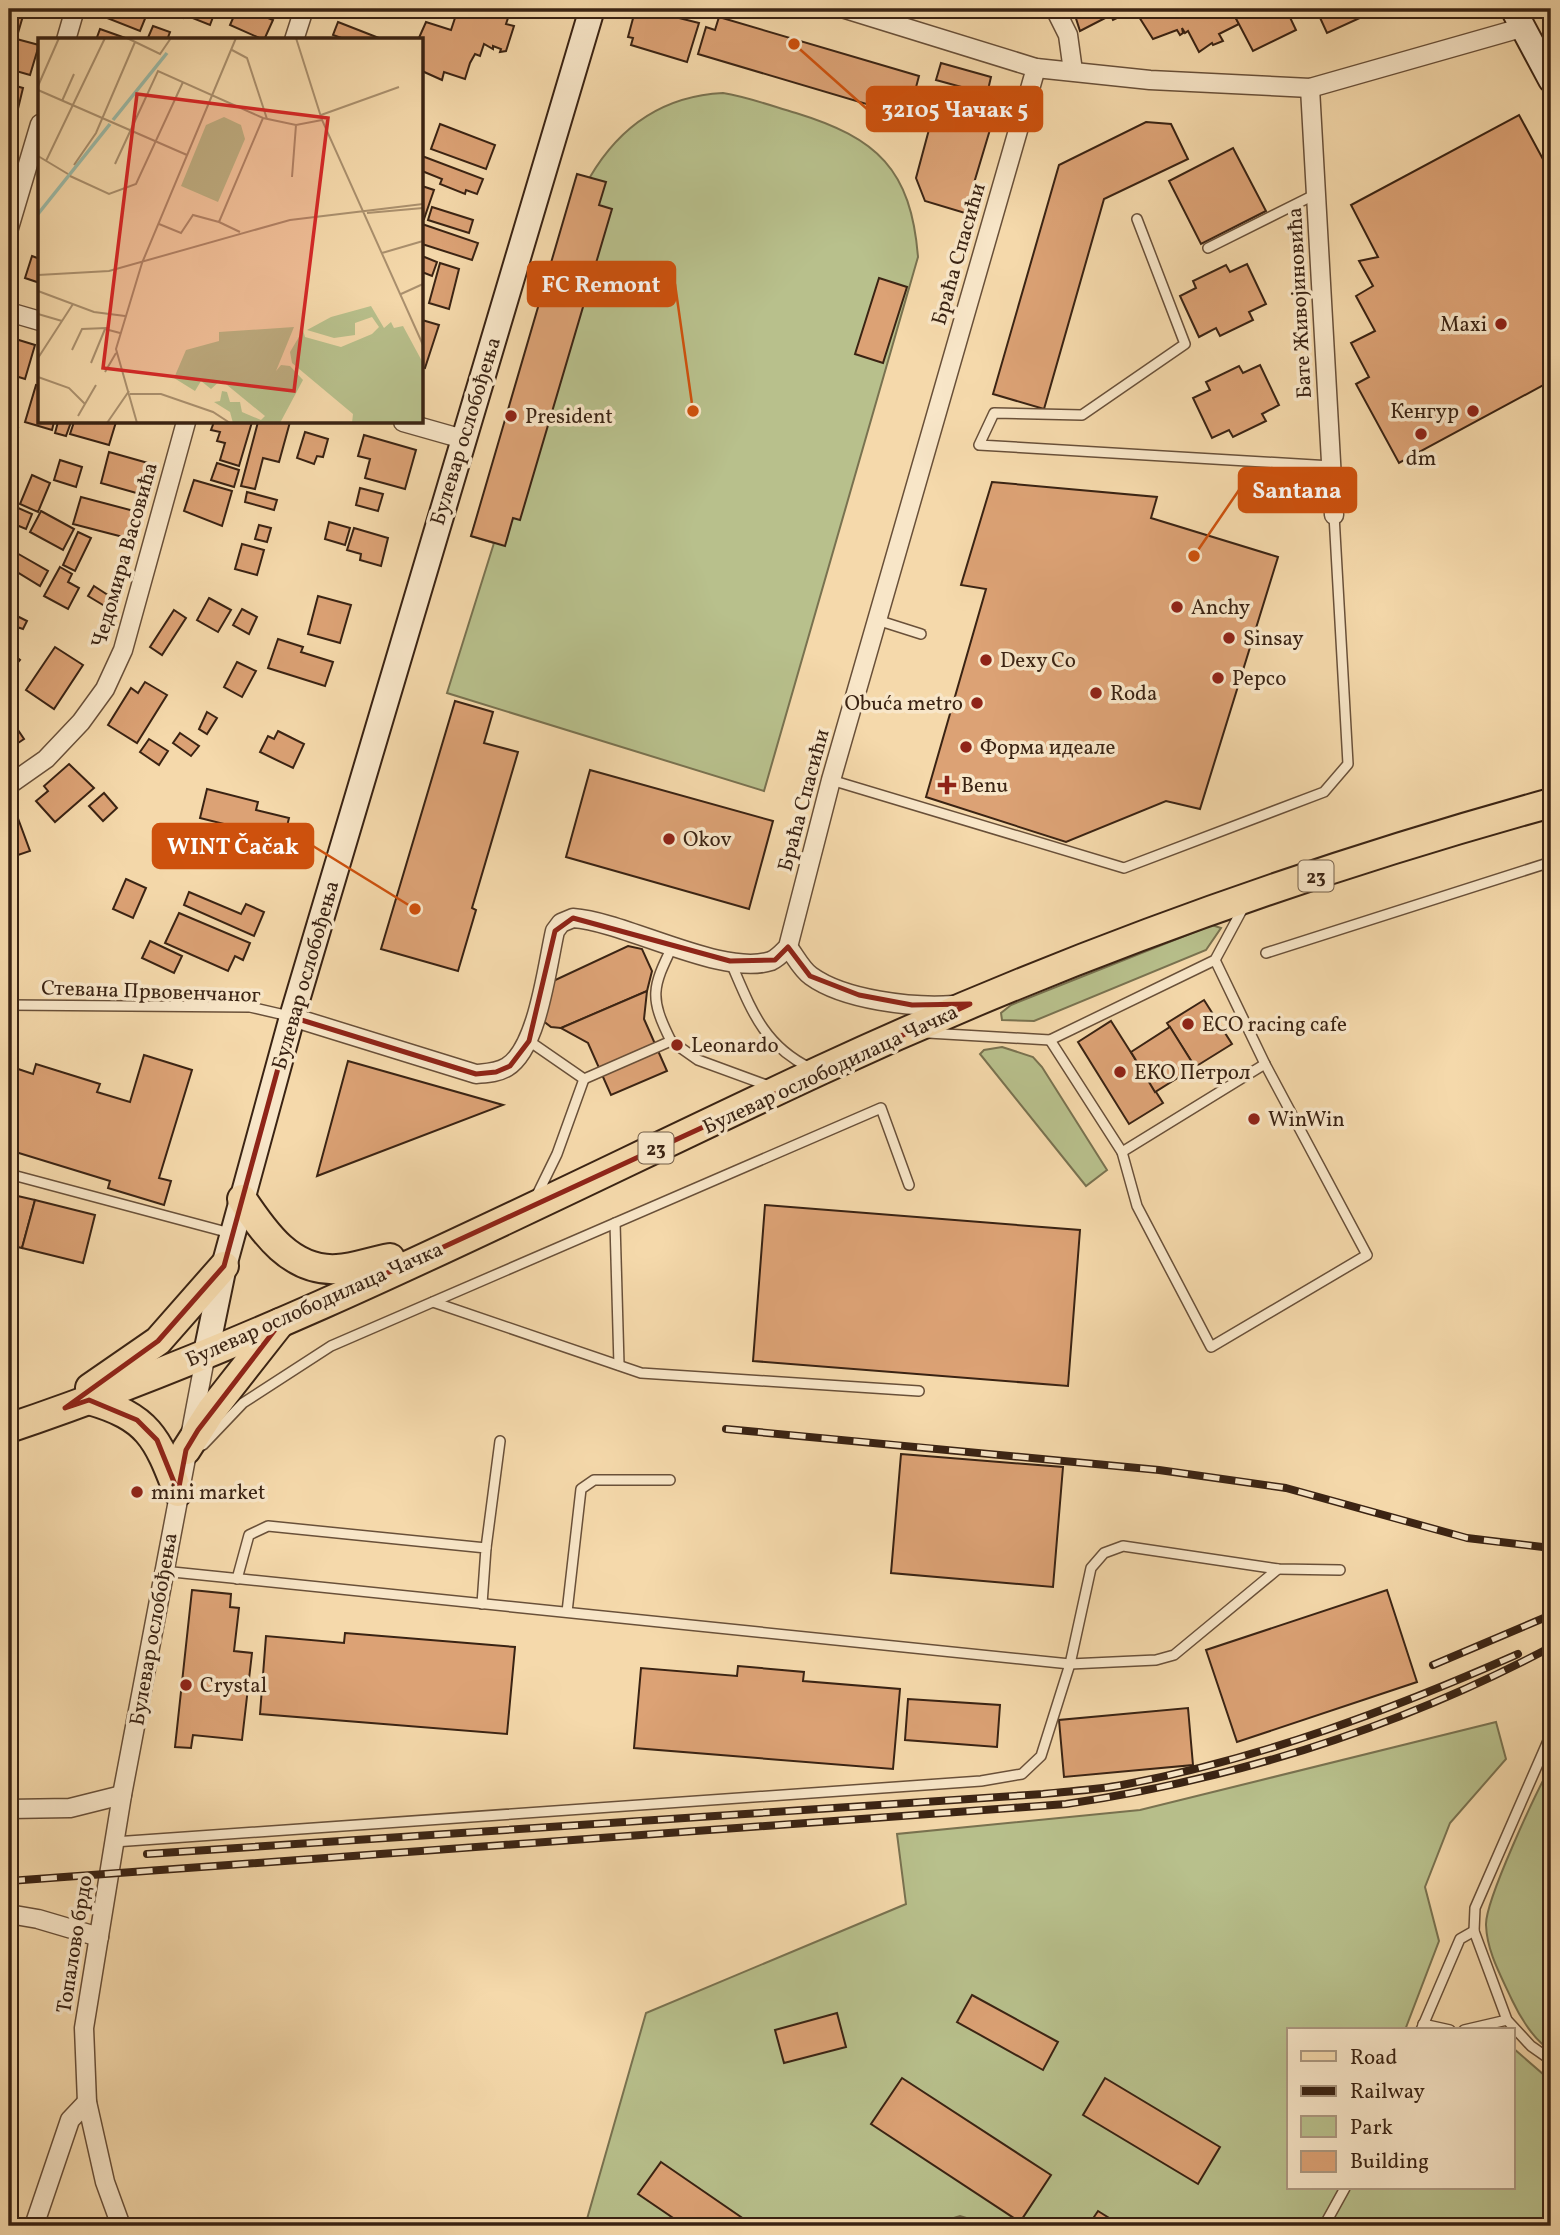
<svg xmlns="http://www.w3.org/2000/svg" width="1560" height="2235" font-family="Vollkorn,serif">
  <rect width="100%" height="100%" fill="#f5d9ab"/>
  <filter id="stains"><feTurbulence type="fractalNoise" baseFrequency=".00286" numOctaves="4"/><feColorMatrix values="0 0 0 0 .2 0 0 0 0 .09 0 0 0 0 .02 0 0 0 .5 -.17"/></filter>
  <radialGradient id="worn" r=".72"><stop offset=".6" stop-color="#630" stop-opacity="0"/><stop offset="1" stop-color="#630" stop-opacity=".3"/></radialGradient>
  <g fill="#b8c08c" stroke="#797250" stroke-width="2">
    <path d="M723 93C748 97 772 106 796 113 877 138 911 169 918 257L764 791 447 693 494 543 471 536 590 177C620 126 663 96 723 93Z"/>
    <polygon points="1212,925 1221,928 1206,950 1034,1021 1002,1020 1001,1013 1011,1005"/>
    <polygon points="1002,1047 1033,1057 1042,1067 1107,1170 1086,1186 980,1054 984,1050"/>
    <polygon points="1496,1722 1506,1759 1450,1823 1425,1887 1439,1941 1405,2030 1289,2030 1289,2188 1513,2188 1513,2048 1551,2081 1551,2226 993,2226 960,2216 928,2226 585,2226 646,2013 906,1904 897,1834 1140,1810"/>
    <path d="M1551 1766V2050C1535 2042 1520 2017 1512 2000 1501 1976 1487 1952 1486 1925 1485 1901 1537 1790 1551 1766Z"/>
  </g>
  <g fill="#dca275" stroke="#3a2313" stroke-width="2">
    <polygon points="9,9 25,9 18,33 9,30"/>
    <polygon points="100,9 149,9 140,31 97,14"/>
    <polygon points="165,9 187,9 183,18"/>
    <polygon points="194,9 216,9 210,25 190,17"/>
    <polygon points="237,9 246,9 273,20 264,40 230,25"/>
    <polygon points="354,9 386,9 384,17"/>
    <polygon points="458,9 511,9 506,24 514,26 506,51 500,52 501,49 493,46 493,49 484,44 480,56 475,54 470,63 465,79 444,72 442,80 422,71 423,49 422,40 418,40 426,22 451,30"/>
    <polygon points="643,9 699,23 687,62 631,45 633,38 628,37 635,11 641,13"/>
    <polygon points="1073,9 1131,9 1132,11 1113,20 1111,15 1080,31"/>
    <polygon points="1134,9 1231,9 1239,24 1219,34 1223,41 1213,45 1212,43 1199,52 1188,31 1185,33 1182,28 1183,33 1180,35 1177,30 1153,39"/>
    <polygon points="1231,9 1286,9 1296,30 1253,51"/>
    <polygon points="1316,9 1358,9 1362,17 1327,33"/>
    <polygon points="719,17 919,76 915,91 925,94 917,119 698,54 706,27 715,30"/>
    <polygon points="338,22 384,40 347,40 333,35"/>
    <polygon points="153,26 170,32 167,40 147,40"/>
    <polygon points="100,29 131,40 96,40"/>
    <polygon points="9,37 39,45 30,75 9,69"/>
    <polygon points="941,63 991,77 987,94 936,80"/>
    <polygon points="9,84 23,88 16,117 9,115"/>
    <polygon points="930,94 995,113 965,213 925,201 916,178 931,122 926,108"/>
    <polygon points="1519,115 1551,174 1551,381 1399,463 1356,384 1369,377 1351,343 1375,331 1356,296 1373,286 1359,261 1378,257 1351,205"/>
    <polygon points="1146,122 1171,124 1188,159 1104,199 1044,409 993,394 1059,165"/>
    <polygon points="440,124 495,145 486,169 431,149"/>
    <polygon points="1233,148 1266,211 1201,244 1169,181"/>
    <polygon points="422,156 483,179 477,194 466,190 465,194 440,184 442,179 422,171"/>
    <polygon points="577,174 606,182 599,205 612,209 520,520 513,518 505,546 471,536"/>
    <polygon points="422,186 434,190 424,219 422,219"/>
    <polygon points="432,207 473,220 469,233 428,220"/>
    <polygon points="422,224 478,243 472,260 422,244"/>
    <polygon points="32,256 40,259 40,283 25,278"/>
    <polygon points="422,256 437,262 432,276 422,272"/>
    <polygon points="440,263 459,269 449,309 429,303"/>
    <polygon points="1247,264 1266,304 1249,312 1253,320 1220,336 1216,328 1199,337 1180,296 1196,288 1193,281 1226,265 1230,272"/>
    <polygon points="879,278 907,287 883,363 855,354"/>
    <polygon points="422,320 439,325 425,368 422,367"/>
    <polygon points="9,337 35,345 25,379 9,374"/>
    <polygon points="1260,365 1279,405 1262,414 1266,421 1233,437 1229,430 1212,438 1193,398 1210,390 1206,382 1239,366 1243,373"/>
    <polygon points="36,385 40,386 40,422 54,422 52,430 25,422"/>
    <polygon points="58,422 71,422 66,436 55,433"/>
    <polygon points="74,422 116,422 109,445 70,434"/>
    <polygon points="214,422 252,422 239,466 220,460 225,443 217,441 220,432 211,430"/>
    <polygon points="258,422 290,422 279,462 263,458 255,489 241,486"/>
    <polygon points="9,425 18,428 9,459"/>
    <polygon points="305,432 328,439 323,457 317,456 314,464 297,458"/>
    <polygon points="364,435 416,450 405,489 365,478 370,459 358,456"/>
    <polygon points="109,452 148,463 140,494 101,483"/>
    <polygon points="60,460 82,467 76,487 54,480"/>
    <polygon points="217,463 239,470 234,487 211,480"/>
    <polygon points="32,475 50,483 38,512 20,504"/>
    <polygon points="194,480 232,491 222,526 184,511"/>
    <polygon points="992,482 1157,497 1151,518 1278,557 1200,809 1166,801 1066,842 926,797 986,589 961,585"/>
    <polygon points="360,488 383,494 378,511 356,505"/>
    <polygon points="247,492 277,500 274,510 245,502"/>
    <polygon points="81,497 134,511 127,538 73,524"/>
    <polygon points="9,504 32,514 26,529 9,522"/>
    <polygon points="41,511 74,529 63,550 30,532"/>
    <polygon points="329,522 350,528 345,545 325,539"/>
    <polygon points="259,525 271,528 267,542 255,539"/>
    <polygon points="354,528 388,538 381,566 360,560 361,554 347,550"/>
    <polygon points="78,532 91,538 75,571 63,565"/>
    <polygon points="242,544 264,550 257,575 235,569"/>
    <polygon points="15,552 48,571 40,586 9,567"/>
    <polygon points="60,567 72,574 68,582 79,588 68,609 44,596"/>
    <polygon points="94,586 114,599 108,608 88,596"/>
    <polygon points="318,596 351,605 340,643 308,634"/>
    <polygon points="209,598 231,610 218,632 197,620"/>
    <polygon points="242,609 257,617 249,634 233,625"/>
    <polygon points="174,610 186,618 162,655 150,647"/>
    <polygon points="9,612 27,621 23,629 17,627 11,641"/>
    <polygon points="278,639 303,647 301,652 333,662 325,686 268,668"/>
    <polygon points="55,647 83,665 54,709 26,690"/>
    <polygon points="9,651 20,660 9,673"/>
    <polygon points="237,662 256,671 242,697 224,687"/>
    <polygon points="145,682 167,695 137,743 108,725 131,688 138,693"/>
    <polygon points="455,701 493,712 484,743 518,752 472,908 476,910 458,971 381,949"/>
    <polygon points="207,712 217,718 207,734 199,729"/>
    <polygon points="12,721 24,739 9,749 9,724"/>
    <polygon points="278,731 304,744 293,768 260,752 268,736 274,739"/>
    <polygon points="180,733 199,746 191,756 173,743"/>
    <polygon points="149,739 168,751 159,765 140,752"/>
    <polygon points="69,764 94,788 55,822 36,801 48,791 44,786"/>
    <polygon points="590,770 773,821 749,909 566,857"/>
    <polygon points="207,789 258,802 256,810 289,818 284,839 200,818"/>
    <polygon points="104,793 117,808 103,821 89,806"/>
    <polygon points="16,813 30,851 9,858 9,816"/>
    <polygon points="126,879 146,888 133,918 113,909"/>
    <polygon points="189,892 241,914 246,904 264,912 254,936 184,905"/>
    <polygon points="179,913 250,943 243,960 235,956 228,971 165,943"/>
    <polygon points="150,941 182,956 174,973 142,958"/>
    <polygon points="628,946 642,949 652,971 647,991 561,1028 551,1027 542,1020 551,982"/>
    <polygon points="647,991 644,1019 667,1071 611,1095 588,1043 561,1028"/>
    <polygon points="1204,1000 1232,1044 1195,1067 1167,1023"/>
    <polygon points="1111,1021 1163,1103 1129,1124 1078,1042"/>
    <polygon points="1170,1027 1195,1067 1155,1092 1131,1052"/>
    <polygon points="144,1055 192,1070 159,1178 171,1181 164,1205 108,1188 110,1181 9,1150 9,1066 33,1074 36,1064 100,1084 97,1092 130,1102"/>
    <polygon points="348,1061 503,1105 317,1176"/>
    <polygon points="9,1194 35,1200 22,1248 9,1245"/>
    <polygon points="35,1200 95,1215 83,1263 22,1248"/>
    <polygon points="765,1205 1080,1230 1068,1386 753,1361"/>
    <polygon points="901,1454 1063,1467 1053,1587 891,1573"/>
    <polygon points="192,1590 231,1594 230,1607 239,1608 234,1651 252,1653 242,1740 193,1735 191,1748 175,1747"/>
    <polygon points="1387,1590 1417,1682 1237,1742 1206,1650"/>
    <polygon points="345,1633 515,1647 507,1734 260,1714 266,1636 344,1643"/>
    <polygon points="738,1666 804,1672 803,1681 900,1689 893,1769 634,1748 641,1668 737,1676"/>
    <polygon points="908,1699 1000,1705 997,1747 905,1740"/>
    <polygon points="1188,1708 1193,1765 1064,1777 1059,1720"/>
    <polygon points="972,1995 1058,2042 1043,2070 957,2022"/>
    <polygon points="837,2013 846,2047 784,2063 775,2030"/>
    <polygon points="902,2078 1051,2175 1020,2222 871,2124"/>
    <polygon points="1105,2078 1220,2147 1198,2184 1083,2115"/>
    <polygon points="661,2162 754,2226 685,2226 638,2194"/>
    <polygon points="1098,2211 1122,2226 1088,2226"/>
  </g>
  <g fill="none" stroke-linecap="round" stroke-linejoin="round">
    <defs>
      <g id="lane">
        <polyline points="1137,219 1185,344 1082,415 994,413 979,445 1331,466"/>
        <polyline points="1208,248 1316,194"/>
        <polyline points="877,620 921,634"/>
        <polyline points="831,780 1124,868 1324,792 1348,764 1334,515"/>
        <polyline points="1266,953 1551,862"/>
        <path d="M731 963C751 1009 763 1045 810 1068"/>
        <polyline points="9,1005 250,1007 289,1016"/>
        <polyline points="928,1033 1050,1040 1215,960 1243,908"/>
        <polyline points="1050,1040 1122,1152 1137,1206 1211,1347 1367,1255 1265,1064 1215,960"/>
        <path d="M529 1041 584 1079 671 1041C649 997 652 988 673 945"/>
        <polyline points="671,1041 698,1060 769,1086"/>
        <polyline points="1122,1152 1265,1064"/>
        <polyline points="9,1174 230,1233"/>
        <polyline points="536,1197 557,1154 584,1079"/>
        <polyline points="615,1223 619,1365"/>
        <polyline points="433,1302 641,1373 919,1391"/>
        <polyline points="203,1445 243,1403 331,1346 881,1108 909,1185"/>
        <polyline points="486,1548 500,1441"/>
        <polyline points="163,1571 1070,1664 1156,1660 1174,1655 1278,1569"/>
        <polyline points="237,1579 249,1535 268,1526 486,1548 482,1604"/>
        <polyline points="567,1612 581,1489 594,1480 670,1480"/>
        <polyline points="1551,1734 1475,1908 1474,1931 1507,2020 1531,2046 1551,2060"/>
        <polyline points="114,1842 981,1781 1022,1774 1041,1756 1070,1664 1091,1568 1104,1553 1123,1546 1278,1569 1340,1570"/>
        <polyline points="1423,2024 1450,2030"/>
        <polyline points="1421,2030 1460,1939 1474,1931"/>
        <polyline points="1464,2030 1507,2020"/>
        <polyline points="1324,2226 1345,2188"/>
      </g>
      <g id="street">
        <polyline points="845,9 1036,68 1150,80 1310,88 1521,28"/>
        <polyline points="1055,9 1068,35 1073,71"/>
        <polyline points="66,40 75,9"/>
        <polyline points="294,40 304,9"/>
        <polyline points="1310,88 1334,515"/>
        <polyline points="9,228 40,124"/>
        <polyline points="9,312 40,321"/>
        <polyline points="403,422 463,439"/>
        <polyline points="9,785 46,759 81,722 105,689 123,650 186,422"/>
        <path d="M788 947C795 956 802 970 811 976 844 1000 913 1008 953 1005"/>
        <path d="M292 1017 476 1074C487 1073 497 1073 507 1067 538 1048 547 966 555 931L561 923 573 918C627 922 722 977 771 961 778 958 783 952 788 947L831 780 1036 68"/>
        <polyline points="9,1809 70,1808 122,1795"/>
        <polyline points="9,1914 38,1919 99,1937"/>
        <polyline points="34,2226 70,2120 87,2102"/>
        <polyline points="121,2226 105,2182 87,2102 84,2028 122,1795 206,1353"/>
      </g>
      <g id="secondary">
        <polyline points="1513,9 1551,80"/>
        <polyline points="206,1353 224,1266 292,1017 592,9"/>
      </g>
      <g id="primary">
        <path d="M242 1199C264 1232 291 1272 337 1269 355 1268 372 1261 390 1258"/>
        <polyline points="90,1388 158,1341 224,1266"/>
        <path d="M89 1400C148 1417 157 1437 178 1492"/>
        <path d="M9 1428C288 1334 554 1194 821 1070 1056 961 1301 872 1551 803"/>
        <polyline points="186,1450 211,1411 280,1323"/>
      </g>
    </defs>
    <use href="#lane" stroke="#695039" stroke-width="12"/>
    <use href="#street" stroke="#695039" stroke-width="21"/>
    <use href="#secondary" stroke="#3a2313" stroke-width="28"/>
    <use href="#primary" stroke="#3a2313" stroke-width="32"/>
    <use href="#lane" stroke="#f8e6c8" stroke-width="9"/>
    <use href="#street" stroke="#f8e6c8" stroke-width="18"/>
    <use href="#secondary" stroke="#f8e6c8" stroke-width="24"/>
    <use href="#primary" stroke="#f5d9ab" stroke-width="28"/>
    <defs>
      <g id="rail">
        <polyline points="726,1429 1159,1470 1286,1488 1467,1538 1551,1548"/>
        <polyline points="1433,1665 1551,1615"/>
        <path d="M147 1854 1043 1794C1069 1791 1096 1790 1122 1785 1260 1759 1391 1710 1518 1654"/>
        <path d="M9 1881 1066 1804C1235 1779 1400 1727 1551 1647"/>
      </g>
    </defs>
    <use href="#rail" stroke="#3a2313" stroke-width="8"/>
    <use href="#rail" stroke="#f8e6c8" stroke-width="5" stroke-dasharray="16" stroke-linecap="butt"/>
  </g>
  <path fill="none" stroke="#8f2418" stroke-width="5" stroke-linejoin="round" d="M573 918 730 961 775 960 788 947 810 976 859 995 912 1005 970 1004 281 1322 198 1430 186 1450 178 1492 157 1440 137 1420 89 1400 65 1408 158 1341 224 1266 292 1017 476 1074 496 1072 510 1066 529 1041 555 931Z"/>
  <g fill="#8f2418" stroke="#f8e6c8" stroke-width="2.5">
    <circle cx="1501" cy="324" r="7"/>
    <circle cx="1473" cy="411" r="7"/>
    <circle cx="511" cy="416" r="7"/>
    <circle cx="1421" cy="434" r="7"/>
    <circle cx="1177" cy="607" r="7"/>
    <circle cx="1229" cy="638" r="7"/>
    <circle cx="986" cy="660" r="7"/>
    <circle cx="1218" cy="678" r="7"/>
    <circle cx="1096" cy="693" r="7"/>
    <circle cx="977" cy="703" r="7"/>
    <circle cx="966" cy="747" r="7"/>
    <path d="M943.5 774.5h7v7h7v7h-7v7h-7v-7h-7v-7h7z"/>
    <circle cx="669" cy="839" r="7"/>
    <circle cx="1188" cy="1024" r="7"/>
    <circle cx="677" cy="1045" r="7"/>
    <circle cx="1120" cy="1072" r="7"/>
    <circle cx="1254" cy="1119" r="7"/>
    <circle cx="137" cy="1492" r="7"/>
    <circle cx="186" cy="1685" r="7"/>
  </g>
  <g text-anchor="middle" stroke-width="7" stroke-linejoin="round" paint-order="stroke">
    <g fill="#f8e6c8" stroke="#735e49" stroke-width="2">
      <rect x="1298.5" y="860.5" width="35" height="31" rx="5"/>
      <rect x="638.5" y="1132.5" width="35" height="31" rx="5"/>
    </g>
    <g font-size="19" font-weight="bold" fill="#3a2313">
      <text x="1316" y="883">23</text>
      <text x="656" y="1155">23</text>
    </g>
    <g font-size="21" fill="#3a2313" stroke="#f8e6c8">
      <text transform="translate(958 254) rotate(-74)" y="7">Браћа Спасићи</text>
      <text transform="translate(1299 303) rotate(-93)" y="7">Бате Живојиновића</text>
      <text transform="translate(465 431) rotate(-73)" y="7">Булевар ослобођења</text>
      <text transform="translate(124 555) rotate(-74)" y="7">Чедомира Васовића</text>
      <text transform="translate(803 800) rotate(-75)" y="7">Браћа Спасићи</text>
      <text transform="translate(305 975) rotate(-74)" y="7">Булевар ослобођења</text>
      <text transform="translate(151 991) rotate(2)" y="7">Стевана Првовенчаног</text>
      <text transform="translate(830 1069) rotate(-25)" y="7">Булевар ослободилаца Чачка</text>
      <text transform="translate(314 1304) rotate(-24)" y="7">Булевар ослободилаца Чачка</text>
      <text transform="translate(153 1629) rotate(-80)" y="7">Булевар ослобођења</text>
      <text transform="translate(74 1944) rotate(-81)" y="7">Топалово брдо</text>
    </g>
    <g font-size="21" fill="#3a2313" stroke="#f8e6c8" text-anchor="start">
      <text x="1487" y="331" text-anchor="end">Maxi</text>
      <text x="1459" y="418" text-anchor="end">Кенгур</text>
      <text x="525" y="423">President</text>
      <text x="1421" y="465" text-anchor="middle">dm</text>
      <text x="1191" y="614">Anchy</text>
      <text x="1243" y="645">Sinsay</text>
      <text x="1000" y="667">Dexy Co</text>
      <text x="1232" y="685">Pepco</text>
      <text x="1110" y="700">Roda</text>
      <text x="963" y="710" text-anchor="end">Obuća metro</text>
      <text x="980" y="754">Форма идеале</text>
      <text x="961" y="792">Benu</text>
      <text x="683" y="846">Okov</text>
      <text x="1202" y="1031">ECO racing cafe</text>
      <text x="691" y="1052">Leonardo</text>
      <text x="1134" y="1079">ЕКО Петрол</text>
      <text x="1268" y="1126">WinWin</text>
      <text x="151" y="1499">mini market</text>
      <text x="200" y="1692">Crystal</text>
    </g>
  </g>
  <g transform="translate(38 38)">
    <rect width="385" height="385" fill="#f5d9ab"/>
    <path d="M186 79 203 87 207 101 180 164 143 148 168 87ZM333 268 346 290 353 284 356 290 365 288 385 325V385H314L315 376 254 325 252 314 265 292 267 299 303 309 334 296 341 289 334 279 317 285V297L296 300 269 292 293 279ZM256 289 238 333 243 327 252 328 265 342 242 385H195L192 374 176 364 182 363 184 353 189 354 192 364H202L204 374 223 382 227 378 183 342 173 351 163 343 157 353 136 340 148 312 181 303V294Z" fill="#b8c08c"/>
    <path fill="none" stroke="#9cbaa7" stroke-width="3.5" d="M75 82 129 15M0 176 72 86"/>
    <path fill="none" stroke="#aa906e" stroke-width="2" d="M89 0 122 16 133 0M258 0 284 82 385 307M194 12 209 20 229 81M0 48 21 0M0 52 149 117M24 63 36 36M283 77 361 49M0 118 30 136M8 123 67 0M77 126 120 33 225 80 258 87 284 82M36 127 58 95 97 4M32 138 71 156 98 146 145 44M254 139 258 87M329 175 385 170M181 184 202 194M121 186 143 195 155 177 181 184 225 80M344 215 385 203M104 225 198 0M0 237 71 233 252 182 385 166M0 253 56 274 87 278M363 256 385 246M0 276 24 283M34 312 44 291 69 290M0 320 35 266M53 325 67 291 82 295M67 334 78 315M0 339 31 350 47 366M92 356H123L175 374 192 385M40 378 58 347M69 385 91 353M99 385 78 311 104 225"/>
    <path fill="#d62828" fill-opacity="0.15" stroke="#d62828" stroke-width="3.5" d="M99 56 290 80 256 353 65 330Z"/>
    <rect width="385" height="385" fill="none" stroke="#3a2313" stroke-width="3.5"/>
  </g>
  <path fill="none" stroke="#ce510d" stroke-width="2.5" d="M794 44L867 109M693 411L675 284M1194 556L1239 490M415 909L313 846"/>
  <g fill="#ce510d" stroke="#f8e6c8" stroke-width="2.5">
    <circle cx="794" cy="44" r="7"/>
    <circle cx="693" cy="411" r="7"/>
    <circle cx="1194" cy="556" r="7"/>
    <circle cx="415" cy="909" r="7"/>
  </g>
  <g fill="#ce510d" stroke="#ce510d" stroke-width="2.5">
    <rect x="867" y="87" width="175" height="44" rx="7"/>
    <rect x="528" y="262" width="147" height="44" rx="7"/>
    <rect x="1239" y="468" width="117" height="44" rx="7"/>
    <rect x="153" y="824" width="160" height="44" rx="7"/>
  </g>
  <g font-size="23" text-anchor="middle" font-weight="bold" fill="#fff">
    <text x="955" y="117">32105 Чачак 5</text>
    <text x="601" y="292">FC Remont</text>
    <text x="1297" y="498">Santana</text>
    <text x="233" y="854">WINT Čačak</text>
  </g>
  <rect width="1560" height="2235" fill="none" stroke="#f5d9ab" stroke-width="35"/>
  <rect x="10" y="10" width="1539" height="2214" fill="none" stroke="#3a2313" stroke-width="3.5"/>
  <rect x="18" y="18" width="1525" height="2200" fill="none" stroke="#3a2313" stroke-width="2"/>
  <rect x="1287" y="2028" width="228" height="161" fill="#f8e6c8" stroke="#ac9880" stroke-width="2"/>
  <rect x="1301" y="2051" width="35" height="10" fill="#f5d9ab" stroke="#ac9880" stroke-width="2"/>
  <text x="1350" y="2064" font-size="21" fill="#3a2313">Road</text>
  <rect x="1301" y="2086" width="35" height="10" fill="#3a2313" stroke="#ac9880" stroke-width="2"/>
  <text x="1350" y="2098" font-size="21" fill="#3a2313">Railway</text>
  <rect x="1301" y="2116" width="35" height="21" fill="#b8c08c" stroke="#ac9880" stroke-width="2"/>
  <text x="1350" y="2134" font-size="21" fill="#3a2313">Park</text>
  <rect x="1301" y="2151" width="35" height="21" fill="#dca275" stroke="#ac9880" stroke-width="2"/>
  <text x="1350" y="2168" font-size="21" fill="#3a2313">Building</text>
  <rect width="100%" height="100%" filter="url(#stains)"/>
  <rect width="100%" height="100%" fill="url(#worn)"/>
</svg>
